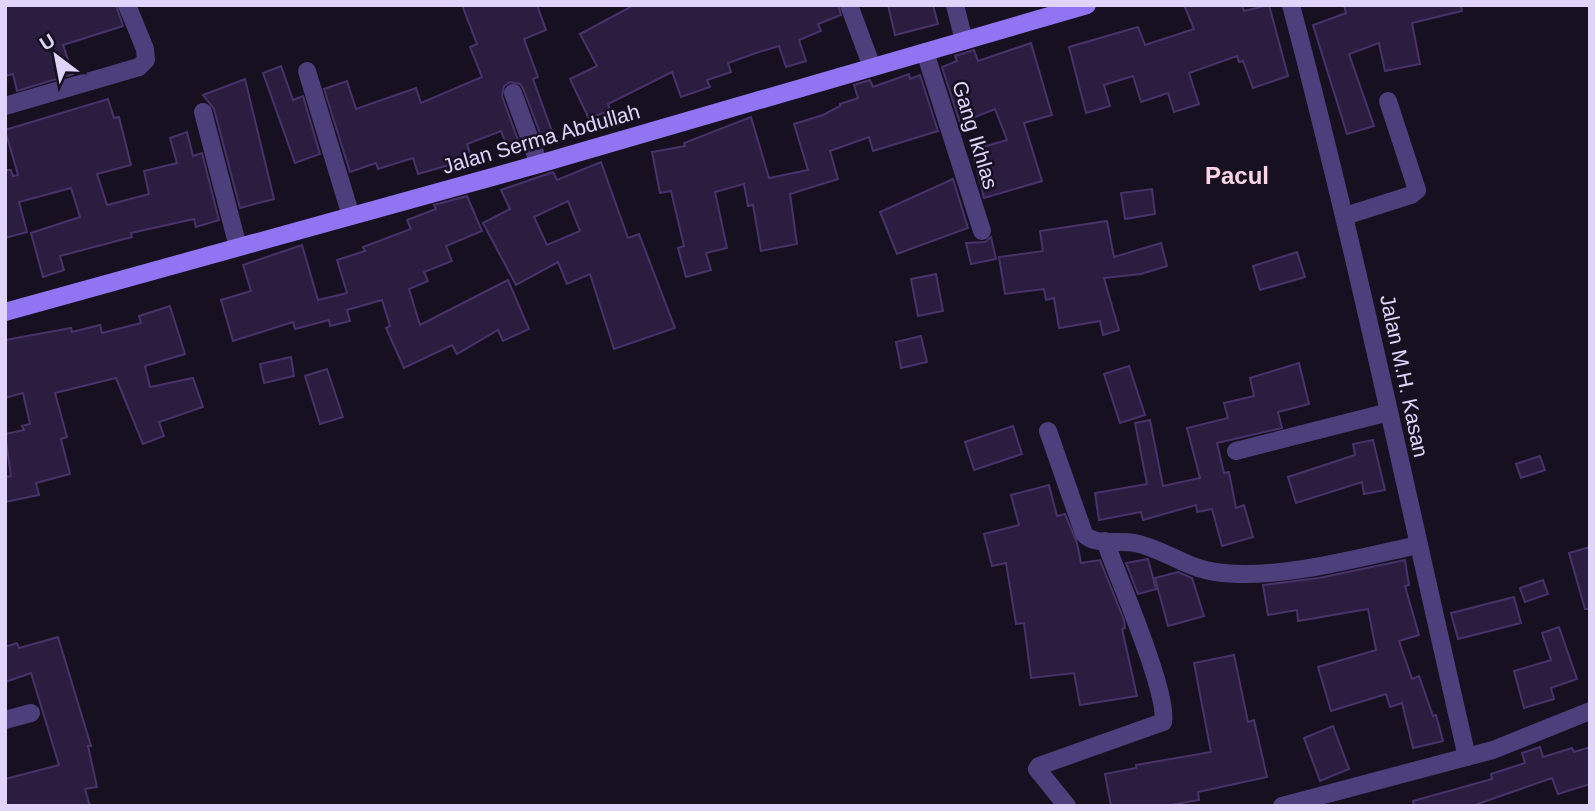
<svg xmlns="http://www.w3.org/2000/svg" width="1595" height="811" font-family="Helvetica,sans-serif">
  <rect width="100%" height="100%" fill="#161021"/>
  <g fill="#2b1d40" stroke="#483269" stroke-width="2" fill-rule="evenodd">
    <polygon points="5,5 116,5 123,26 63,45 73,74 17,91 13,74 5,76"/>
    <polygon points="462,5 537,5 546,30 524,39 538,77 533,79 554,137 543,141 523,88 520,84 510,82 504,86 502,96 519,143 508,148 501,131 467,144 472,159 450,167 449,165 418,174 413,158 378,169 376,163 350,172 324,89 347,81 356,109 416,88 421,103 482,77 470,47 477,44"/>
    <polygon points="634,5 838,5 841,15 818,24 821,31 799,40 806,61 786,67 779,46 756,53 728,63 731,72 707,80 710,87 681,97 672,72 608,104 610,110 589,119 570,79 597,66 580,34"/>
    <polygon points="888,5 933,5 938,24 895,35"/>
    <polygon points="1184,5 1242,5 1244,11 1269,5 1288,76 1253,88 1243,61 1239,62 1237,56 1189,73 1199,104 1174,112 1168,93 1141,102 1133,76 1104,85 1110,106 1086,113 1069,47 1138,27 1145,45 1194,29"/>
    <polygon points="1344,5 1461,5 1462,11 1412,23 1420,64 1385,71 1379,43 1349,54 1374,126 1347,134 1313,25 1346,13"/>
    <polygon points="1031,43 1052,115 1024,123 1042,181 984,198 972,150 1007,140 995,109 960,123 942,67 957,61 955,56 974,50 978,61"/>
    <polygon points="281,66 293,100 303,96 320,154 295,163 263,73"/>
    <polygon points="909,74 910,79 920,75 938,131 873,151 869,137 830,151 838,179 790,194 797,244 761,251 753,205 748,206 744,184 715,192 727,248 706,253 711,270 686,277 678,248 684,246 671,191 660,193 652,152 685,146 684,143 751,117 769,178 808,170 794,124 823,115 840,106 840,104 858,98 854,85 870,80 873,87"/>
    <polygon points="245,79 274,199 240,208 214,109 203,95"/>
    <polygon points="108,99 114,118 119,117 131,165 97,174 107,205 149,194 144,171 177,163 170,138 187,132 193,156 202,153 219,220 196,227 194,219 131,233 132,237 60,256 64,270 43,277 31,233 80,217 71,188 19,202 27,232 5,238 5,170 11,170 13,176 18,175 5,130"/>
    <path d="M601 162 628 238 639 234 675 328 614 349 590 274 567 284 558 262 516 285 483 223 510 209 501 190 553 172 557 180ZM568 201 580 231 547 245 534 217Z"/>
    <polygon points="953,179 968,228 897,254 880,212"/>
    <polygon points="1152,189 1155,214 1125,219 1121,193"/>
    <polygon points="467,196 482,231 446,246 452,261 424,272 428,281 409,289 420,325 508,280 529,329 503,341 498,330 457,354 452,345 404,368 386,328 390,326 382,300 347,310 350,321 330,326 329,320 295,329 293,322 233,341 221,300 251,291 243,265 302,245 318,300 347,293 337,260 365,251 363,247 411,229 407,220 436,209 434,205"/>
    <polygon points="1107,221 1114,257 1161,243 1167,266 1141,274 1104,278 1119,330 1103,335 1100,321 1059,328 1054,298 1046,300 1044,289 1005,294 999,257 1043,251 1040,231"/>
    <polygon points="991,237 996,259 971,264 966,243 985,242"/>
    <polygon points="1297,252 1305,277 1260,290 1253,266"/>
    <polygon points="936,274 943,311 918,316 911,279"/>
    <polygon points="170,306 185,354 145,366 150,387 193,378 203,407 159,422 164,436 143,444 116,378 55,393 67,437 61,439 70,474 36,483 39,495 5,502 5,477 11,476 5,434 24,430 22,426 30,424 23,393 5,398 5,340 71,328 72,332 100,325 102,333 141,323 139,316"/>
    <polygon points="921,336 927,362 901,368 896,342"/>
    <polygon points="291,357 294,376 264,383 260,364"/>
    <polygon points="1299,363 1309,404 1278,412 1282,428 1217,443 1224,473 1229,472 1236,508 1244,505 1253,537 1222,546 1212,509 1197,512 1196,505 1143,520 1141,512 1099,520 1095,493 1147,484 1135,423 1150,420 1163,486 1200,478 1187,428 1228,418 1224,403 1254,396 1250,378"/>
    <polygon points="1129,366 1145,415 1120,423 1104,374"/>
    <polygon points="327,369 343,417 320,424 305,376"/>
    <polygon points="1013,426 1022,454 974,470 965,442"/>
    <polygon points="1373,440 1385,490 1364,494 1362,482 1296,503 1288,477 1355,455 1353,444"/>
    <polygon points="1540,456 1545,470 1521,478 1516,464"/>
    <polygon points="1049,485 1057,516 1065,514 1077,543 1081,563 1100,560 1124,620 1125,628 1122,629 1137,696 1080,705 1074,673 1031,678 1024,623 1016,624 1006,563 992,566 984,534 1019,525 1011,495"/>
    <polygon points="1590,547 1590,609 1585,609 1569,553"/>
    <polygon points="1148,559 1156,589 1138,594 1126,563"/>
    <polygon points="1405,560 1409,585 1405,586 1419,635 1399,641 1412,679 1419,676 1433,716 1436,715 1443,741 1413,748 1402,703 1390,707 1386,694 1331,711 1318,667 1376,650 1368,609 1298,621 1297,610 1268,615 1263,585 1319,578"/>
    <polygon points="1178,572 1192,578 1204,616 1168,626 1155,578"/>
    <polygon points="1543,580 1548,594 1525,602 1520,588"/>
    <polygon points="1514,597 1521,623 1458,639 1451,613"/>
    <polygon points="1559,627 1577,679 1551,688 1554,699 1524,708 1514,671 1551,660 1542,633"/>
    <polygon points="58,637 91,746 88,746 97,787 85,789 90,806 5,806 5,779 59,765 31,673 5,682 5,647 17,643 19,648"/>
    <polygon points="1234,655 1248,722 1254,720 1267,777 1198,792 1199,800 1165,806 1111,806 1105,774 1136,768 1136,765 1211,752 1194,663"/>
    <polygon points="1333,726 1349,769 1320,781 1304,738"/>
    <polygon points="1540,747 1543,757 1572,748 1574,752 1590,747 1590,784 1558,794 1552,778 1472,806 1414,806 1413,801 1492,779 1491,774 1525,763 1522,753"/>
  </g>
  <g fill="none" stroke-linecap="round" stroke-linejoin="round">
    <g stroke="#4d3f7b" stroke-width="18">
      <polyline points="849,5 872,67"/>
      <polyline points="955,5 964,41"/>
      <path d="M1291 5C1357 254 1409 506 1467 757"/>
      <polyline points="925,52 982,231"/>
      <polyline points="307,71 351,216"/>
      <polyline points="513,93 539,164"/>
      <polyline points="5,106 139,67 146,60 145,49 127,5"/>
      <polyline points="203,112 238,247"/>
      <polyline points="1345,216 1411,195 1417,190 1388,101"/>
      <path d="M1048 431 1084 534C1094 546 1120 540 1135 543 1164 549 1186 568 1215 572 1276 581 1358 558 1418 545"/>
      <polyline points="1236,451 1389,412"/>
      <polyline points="5,720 31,713"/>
      <path d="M1067 806 1037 769 1039 766 1163 722C1169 694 1117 575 1105 541"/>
      <polyline points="1282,806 1493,750 1590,711"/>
    </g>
    <polyline stroke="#9074f1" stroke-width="18" points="5,312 539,164 1087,5"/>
  </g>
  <g text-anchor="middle" stroke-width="5" stroke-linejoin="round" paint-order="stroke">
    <g font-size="21" fill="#e0d4fb" stroke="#161021">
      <text transform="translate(975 135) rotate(73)" y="7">Gang Ikhlas</text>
      <text transform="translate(541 139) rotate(-16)" y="7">Jalan Serma Abdullah</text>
      <text transform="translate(1404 376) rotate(78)" y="7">Jalan M.H. Kasan</text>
    </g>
    <g font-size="24" font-weight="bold" fill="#fbd5e6" stroke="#161021">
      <text x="1237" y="184">Pacul</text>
    </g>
  </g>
  <rect width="1595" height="811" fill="none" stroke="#e0d4fb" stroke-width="14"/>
  <g transform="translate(56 56) rotate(328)" stroke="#161021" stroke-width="5" paint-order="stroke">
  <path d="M0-5L12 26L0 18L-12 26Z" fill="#e0d4fb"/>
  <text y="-10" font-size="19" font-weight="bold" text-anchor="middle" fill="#e0d4fb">U</text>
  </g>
</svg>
